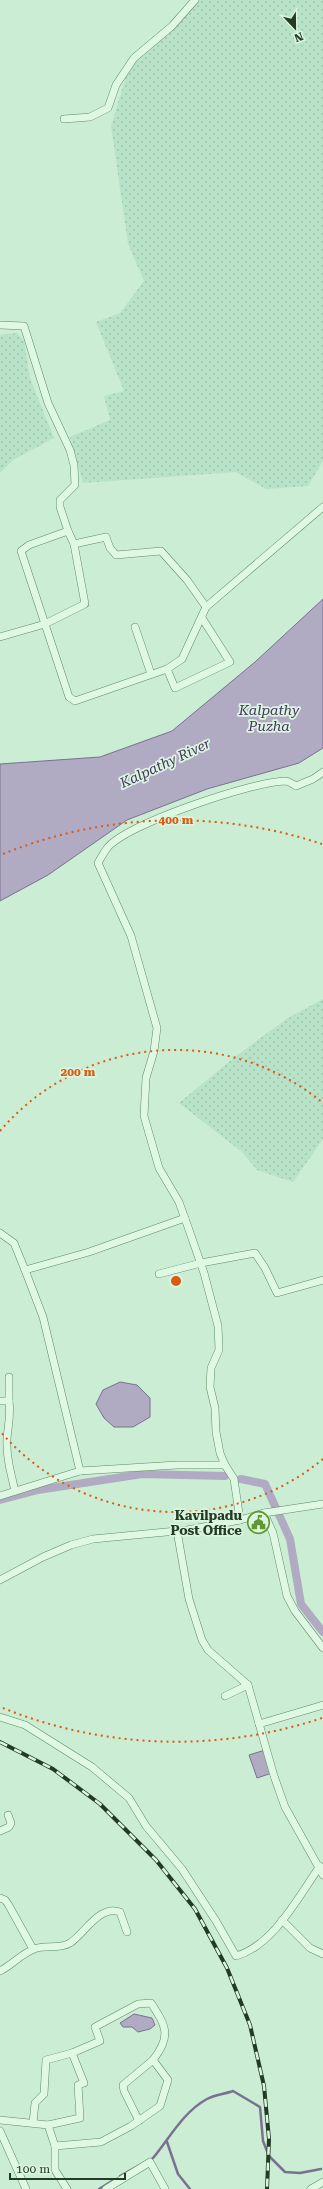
<svg xmlns="http://www.w3.org/2000/svg" width="323" height="2189" font-family="'Roboto Serif',serif">
  <defs>
    <pattern id="farmland-dots" width="8" height="8" patternUnits="userSpaceOnUse"><rect width="8" height="8" fill="#b8e3c8"/><path d="M2 2h.1M6 6h.1" fill="none" stroke="#9ec4ac" stroke-width="1.8" stroke-linecap="round"/></pattern>
  </defs>
  <rect width="100%" height="100%" fill="#caedd3"/>
  <g fill="url(#farmland-dots)">
    <polygon points="193,0 323,0 323,461 308,486 266,489 236,472 83,483 70,437 110,420 104,396 124,391 96,322 120,313 144,281 128,244 111,126 129,67"/>
    <polygon points="17,333 24,341 30,378 54,438 13,460 0,473 0,335"/>
    <polygon points="323,999 323,1139 293,1182 257,1170 242,1152 179,1103 236,1056 288,1018"/>
  </g>
  <g fill="#b0abc2" stroke="#7a7191">
    <polygon points="323,599 323,748 299,763 207,789 127,820 48,875 0,901 0,764 100,757 172,731 255,662"/>
    <polygon points="120,1382 137,1385 150,1398 150,1417 133,1427 114,1427 104,1418 96,1404 103,1390"/>
    <polygon points="265,1750 272,1773 257,1778 249,1755"/>
    <polygon points="134,2014 152,2018 155,2025 150,2029 138,2032 132,2027 123,2027 120,2023"/>
  </g>
  <g fill="none" stroke-linecap="round" stroke-linejoin="round">
    <g stroke="#7a7191" stroke-width="2.5">
      <polyline points="167,2142 178,2174 190,2189"/>
      <path d="M150 2160 153 2158C169 2139 183 2112 207 2099 214 2095 225 2094 233 2091L260 2107 263 2141 269 2156 285 2172 300 2173 321 2169"/>
      <polyline points="120,2176 140,2165"/>
      <polyline points="99,2189 112,2181"/>
    </g>
    <g stroke="#b0abc2" stroke-width="8">
      <polyline points="241,1479 265,1484 290,1539 301,1604 323,1632"/>
      <polyline points="0,1500 38,1490 142,1474 225,1476"/>
    </g>
    <defs>
      <g id="street">
        <polyline points="64,119 90,117 108,108 116,85 134,58 172,26 195,0"/>
        <polyline points="0,325 24,326 48,403 70,450 74,465 75,485 60,500 60,507 68,531 74,544 106,537 110,548 116,555 161,551 187,580 206,607"/>
        <polyline points="68,531 29,545 21,551 45,624 85,604 74,544"/>
        <polyline points="135,627 151,674"/>
        <polyline points="0,637 45,624 69,697 75,701 167,669 182,659 206,607 323,507"/>
        <polyline points="167,669 175,688 230,662 202,618"/>
        <polyline points="0,1233 14,1243 25,1270 89,1252 185,1218"/>
        <polyline points="25,1270 43,1317 80,1471"/>
        <polyline points="159,1274 201,1263 255,1253 265,1268 277,1293 323,1280"/>
        <polyline points="9,1377 9,1401"/>
        <path d="M0 1401H9C11 1416 8 1425 7 1439 6 1456 11 1474 15 1491"/>
        <polyline points="225,1465 234,1479 240,1520"/>
        <path d="M0 1496 80 1471 177 1465H225L220 1453 216 1432 215 1408 210 1387 211 1368 219 1350 218 1326 204 1273 188 1227 179 1202 159 1168 144 1116 146 1078 154 1051 157 1028 131 936 98 863C101 858 104 852 108 847 130 823 251 782 285 781 288 781 293 784 296 786L313 779 323 772"/>
        <polyline points="264,1513 273,1533 287,1596 295,1611 323,1648"/>
        <polyline points="177,1531 189,1599 202,1640 208,1650 248,1685 274,1776 285,1807 323,1875"/>
        <polyline points="0,1580 43,1557 71,1545 93,1539 187,1530 240,1520 264,1513 323,1504"/>
        <polyline points="225,1696 248,1685"/>
        <path d="M0 1717 25 1725 92 1767 129 1798 146 1826 182 1869 216 1921 236 1956C273 1946 299 1896 320 1866"/>
        <polyline points="259,1724 323,1705"/>
        <polyline points="0,1831 9,1827 11,1823 8,1815"/>
        <polyline points="0,1898 5,1900 8,1904 33,1949"/>
        <polyline points="282,1920 310,1948 323,1954"/>
        <path d="M0 1971C12 1965 21 1954 34 1949 46 1944 58 1950 70 1943 84 1934 100 1904 120 1912L127 1932"/>
        <polyline points="0,2120 48,2125 55,2146 101,2142 131,2126 160,2106 168,2080 153,2060 123,2085 124,2091 139,2121"/>
        <polyline points="33,2123 35,2103 44,2094 46,2060 72,2053"/>
        <path d="M48 2125 80 2118 78 2085 84 2083 72 2053 100 2041 95 2027 138 2004 151 2003C166 2026 172 2036 153 2060"/>
        <polyline points="0,2131 26,2189"/>
        <polyline points="55,2146 55,2170 67,2189"/>
        <polyline points="106,2189 150,2162 165,2189"/>
        <polyline points="311,2189 323,2182"/>
      </g>
    </defs>
    <use href="#street" stroke="#5f8a62" stroke-width="8"/>
    <use href="#street" stroke="#def8e4" stroke-width="7"/>
    <defs>
      <polyline id="rail" points="0,1742 53,1769 100,1804 156,1860 195,1909 227,1968 250,2025 264,2086 269,2139 267,2189"/>
    </defs>
    <use href="#rail" stroke="#223b22" stroke-width="4"/>
    <use href="#rail" stroke="#daf5e0" stroke-width="2.5" stroke-dasharray="8" stroke-linecap="butt"/>
  </g>
  <g fill="none" stroke="#de580d" stroke-width="2" stroke-dasharray="2 4">
    <path d="M323 1459A231 231 0 0 1 0 1431M0 1131A231 231 0 0 1 323 1103"/>
    <path d="M322 1718A461 461 0 0 1 3 1708M3 854A461 461 0 0 1 322 844"/>
  </g>
  <defs>
    <symbol id="civic-ring" viewBox="-11 -11 22 22"><circle r="9.5" fill="#daf5e0" stroke="#629731" stroke-width="1.5"/><path d="M-.6-6.5H3V-4.5H.6V-3L4-1V1h2V6H-6V1h2V-1L-.6-3ZM-1.2 2.5V6h2.4V2.5Z" fill="#629731"/></symbol>
  </defs>
  <g fill-rule="evenodd">
    <use href="#civic-ring" x="246" y="1510" width="25" height="25"/>
  </g>
  <g text-anchor="middle" stroke-width="3.5" stroke-linejoin="round" paint-order="stroke">
    <g font-size="13" font-weight="bold" fill="#223b22" stroke="#daf5e0" text-anchor="end">
      <text x="242" y="1520">Kavilpadu<tspan x="242" dy="15">Post Office</tspan></text>
    </g>
    <g font-size="14" font-style="italic" fill="#45325a" stroke="#daf5e0">
      <text x="269" y="715">Kalpathy<tspan x="269" dy="16">Puzha</tspan></text>
      <text transform="translate(165 763) rotate(-25)" y="5">Kalpathy River</text>
    </g>
  </g>
  <circle cx="176" cy="1281" r="6" fill="#de580d" stroke="#daf5e0" stroke-width="2"/>
  <g font-size="12" text-anchor="middle" font-weight="bold" fill="#de580d" stroke="#daf5e0" stroke-width="3.5" stroke-linejoin="round" paint-order="stroke">
    <text x="176" y="824">400 m</text>
    <text x="78" y="1076">200 m</text>
  </g>
  <g transform="translate(295 28) rotate(158)" stroke="#daf5e0" stroke-width="3" paint-order="stroke">
  <path d="M0-3L7 15L0 10L-7 15Z" fill="#223b22"/>
  <text y="-6" font-size="11" font-weight="bold" text-anchor="middle" fill="#223b22">N</text>
  </g>
  <path d="M10 2173v6h115v-6" fill="none" stroke="#223b22" stroke-width="2"/>
  <text x="16" y="2173" font-size="12" fill="#223b22" stroke="#daf5e0" stroke-width="3" paint-order="stroke">100 m</text>
</svg>
